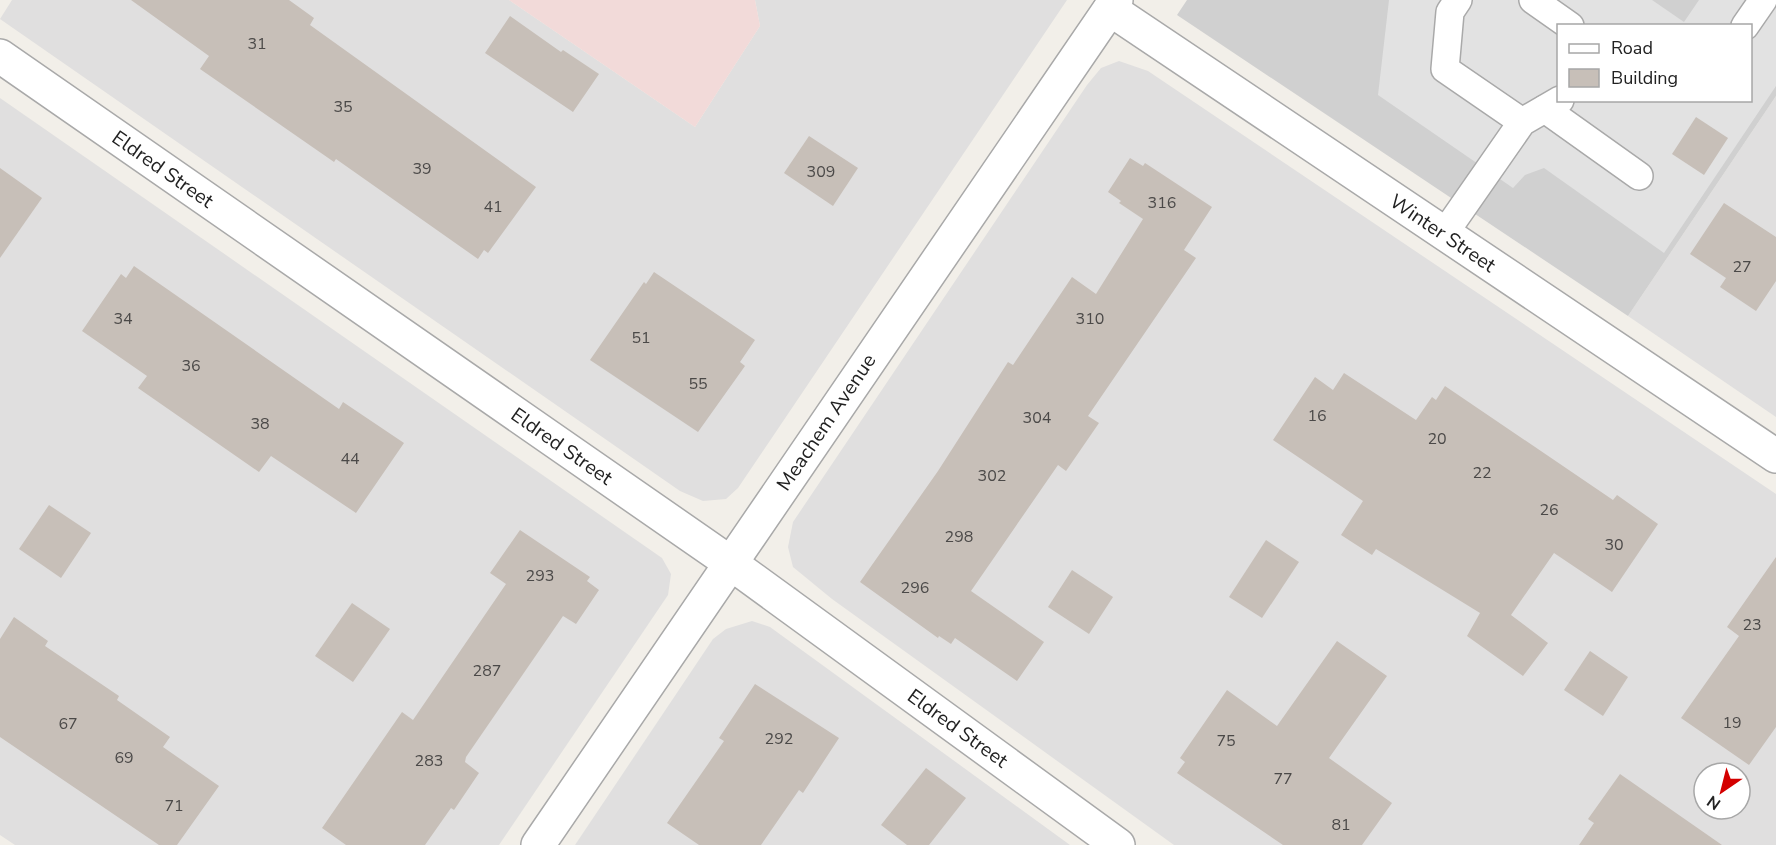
<svg xmlns="http://www.w3.org/2000/svg" width="1776" height="845" font-family="'Nunito Sans',sans-serif">
  <rect width="100%" height="100%" fill="#f2efe9"/>
  <g fill="#e0dfdf" fill-rule="evenodd">
    <polygon points="12,0 509,0 695,127 760,26 755,0 1067,0 738,488 726,499 703,501 680,491 0,19"/>
    <path d="M1119 61 1148 71 1776 494V845H1174L832 599 793 567 788 547 793 522 1087 85 1101 68ZM1704 773H1740V809H1704Z"/>
    <polygon points="1776,96 1776,417 1628,316"/>
    <polygon points="0,98 662,558 671,574 668,595 499,845 15,845 0,835"/>
    <polygon points="752,621 770,627 1070,845 575,845 713,639 726,629"/>
  </g>
  <polygon fill="#f2dad9" points="509,0 755,0 760,26 695,127"/>
  <path fill="#d0d0d0" fill-rule="evenodd" d="M1187 0H1776V96L1628 316 1177 15ZM1558 26H1750V100H1558Z"/>
  <path fill="#e2e2e2" fill-rule="evenodd" d="M1389 0H1652L1684 22 1699 0H1776V86L1664 253 1544 168 1525 175 1513 188 1378 95ZM1558 26H1750V100H1558Z"/>
  <g fill="#c7bfb8">
    <polygon points="131,0 289,0 314,18 310,25 536,187 488,253 484,250 478,259 336,159 334,162 200,69 209,56"/>
    <polygon points="510,16 561,52 563,50 599,74 573,112 485,53"/>
    <polygon points="1696,117 1728,138 1704,175 1672,154"/>
    <polygon points="809,136 858,168 833,206 784,173"/>
    <polygon points="1130,158 1143,166 1145,163 1212,207 1184,250 1196,258 1088,416 1099,423 1066,471 1058,465 971,591 1044,642 1017,681 955,638 951,644 939,636 938,638 860,582 938,471 1008,362 1013,365 1072,277 1096,294 1143,219 1119,203 1121,201 1108,192"/>
    <polygon points="0,168 42,198 0,258"/>
    <polygon points="1724,203 1776,237 1776,281 1756,311 1720,287 1726,278 1690,254"/>
    <polygon points="134,266 339,409 343,402 404,443 356,513 271,456 259,472 138,388 147,376 82,331 121,274 126,278"/>
    <polygon points="654,272 755,340 740,362 745,366 698,432 590,360 644,282 646,284"/>
    <polygon points="1344,373 1416,420 1432,397 1436,400 1445,386 1613,500 1617,495 1658,524 1612,592 1554,553 1511,615 1548,643 1523,676 1467,636 1480,613 1376,549 1372,555 1341,535 1363,501 1273,440 1315,377 1333,390"/>
    <polygon points="49,505 91,533 61,578 19,549"/>
    <polygon points="520,530 590,577 587,581 599,590 576,624 563,616 466,757 465,762 479,773 454,810 451,808 425,845 346,845 322,828 402,712 413,720 506,584 490,573"/>
    <polygon points="1266,540 1299,562 1262,618 1229,597"/>
    <polygon points="1776,557 1776,727 1749,765 1681,718 1739,636 1727,627"/>
    <polygon points="1072,570 1113,597 1089,634 1048,607"/>
    <polygon points="352,603 390,629 353,682 315,656"/>
    <polygon points="14,617 48,641 45,646 119,696 117,700 170,737 163,747 219,786 177,845 159,845 0,737 0,639"/>
    <polygon points="1337,641 1387,676 1329,758 1392,803 1362,845 1283,845 1177,773 1185,762 1180,758 1227,690 1277,726"/>
    <polygon points="1590,651 1628,677 1603,716 1564,690"/>
    <polygon points="755,684 839,738 803,793 799,790 761,845 699,845 667,823 724,741 719,738"/>
    <polygon points="926,768 966,798 929,845 907,845 881,825"/>
    <polygon points="1620,774 1722,845 1579,845 1594,823 1588,819"/>
  </g>
  <g fill="none" stroke-linecap="round" stroke-linejoin="round">
    <defs>
      <g id="service">
        <polyline points="1458,0 1450,12 1445,69 1522,122"/>
        <polyline points="1533,0 1570,26"/>
        <polyline points="1745,26 1763,0"/>
        <polyline points="1545,109 1639,176"/>
        <polyline points="1444,234 1522,122 1560,100"/>
      </g>
      <g id="minor">
        <polyline points="1110,9 1776,456"/>
        <polyline points="0,56 729,562 1118,845"/>
        <polyline points="538,845 1116,0"/>
      </g>
    </defs>
    <use href="#service" stroke="#a9a9a9" stroke-width="30"/>
    <use href="#minor" stroke="#a9a9a9" stroke-width="36"/>
    <use href="#service" stroke="#fff" stroke-width="27"/>
    <use href="#minor" stroke="#fff" stroke-width="33"/>
  </g>
  <g text-anchor="middle" stroke-width="6" stroke-linejoin="round" paint-order="stroke">
    <g font-size="16" fill="#4b4948">
      <text x="257" y="49">31</text>
      <text x="343" y="112">35</text>
      <text x="422" y="174">39</text>
      <text x="821" y="177">309</text>
      <text x="1162" y="208">316</text>
      <text x="493" y="212">41</text>
      <text x="1742" y="272">27</text>
      <text x="123" y="324">34</text>
      <text x="1090" y="324">310</text>
      <text x="641" y="343">51</text>
      <text x="191" y="371">36</text>
      <text x="698" y="389">55</text>
      <text x="1317" y="421">16</text>
      <text x="1037" y="423">304</text>
      <text x="260" y="429">38</text>
      <text x="1437" y="444">20</text>
      <text x="350" y="464">44</text>
      <text x="1482" y="478">22</text>
      <text x="992" y="481">302</text>
      <text x="1549" y="515">26</text>
      <text x="959" y="542">298</text>
      <text x="1614" y="550">30</text>
      <text x="540" y="581">293</text>
      <text x="915" y="593">296</text>
      <text x="1752" y="630">23</text>
      <text x="487" y="676">287</text>
      <text x="1732" y="728">19</text>
      <text x="68" y="729">67</text>
      <text x="779" y="744">292</text>
      <text x="1226" y="746">75</text>
      <text x="124" y="763">69</text>
      <text x="429" y="766">283</text>
      <text x="1283" y="784">77</text>
      <text x="174" y="811">71</text>
      <text x="1341" y="830">81</text>
    </g>
    <g font-size="20" fill="#222" stroke="#fff">
      <text transform="translate(163 169) rotate(35)" y="7">Eldred Street</text>
      <text transform="translate(1443 233) rotate(34)" y="7">Winter Street</text>
      <text transform="translate(826 422) rotate(-56)" y="7">Meachem Avenue</text>
      <text transform="translate(562 446) rotate(35)" y="7">Eldred Street</text>
      <text transform="translate(958 728) rotate(36)" y="7">Eldred Street</text>
    </g>
  </g>
  <rect x="1557" y="24" width="195" height="78" fill="#ffffff" stroke="#a7a7a7" stroke-width="1.5"/>
  <rect x="1569" y="44" width="30" height="9" fill="#ffffff" stroke="#a7a7a7" stroke-width="1.5"/>
  <text x="1611" y="54" font-size="18" fill="#222222">Road</text>
  <rect x="1569" y="69" width="30" height="18" fill="#c7bfb8" stroke="#a7a7a7" stroke-width="1.5"/>
  <text x="1611" y="84" font-size="18" fill="#222222">Building</text>
  <g transform="translate(1722 791) rotate(215)"><circle r="28" fill="#ffffff" stroke="#a7a7a7" stroke-width="1.5"/>
  <path d="M0-4.5L10 22L0 15L-10 22Z" fill="#d40000"/>
  <text y="-9" font-size="16" font-weight="bold" text-anchor="middle" fill="#222222">N</text>
  </g>
</svg>
